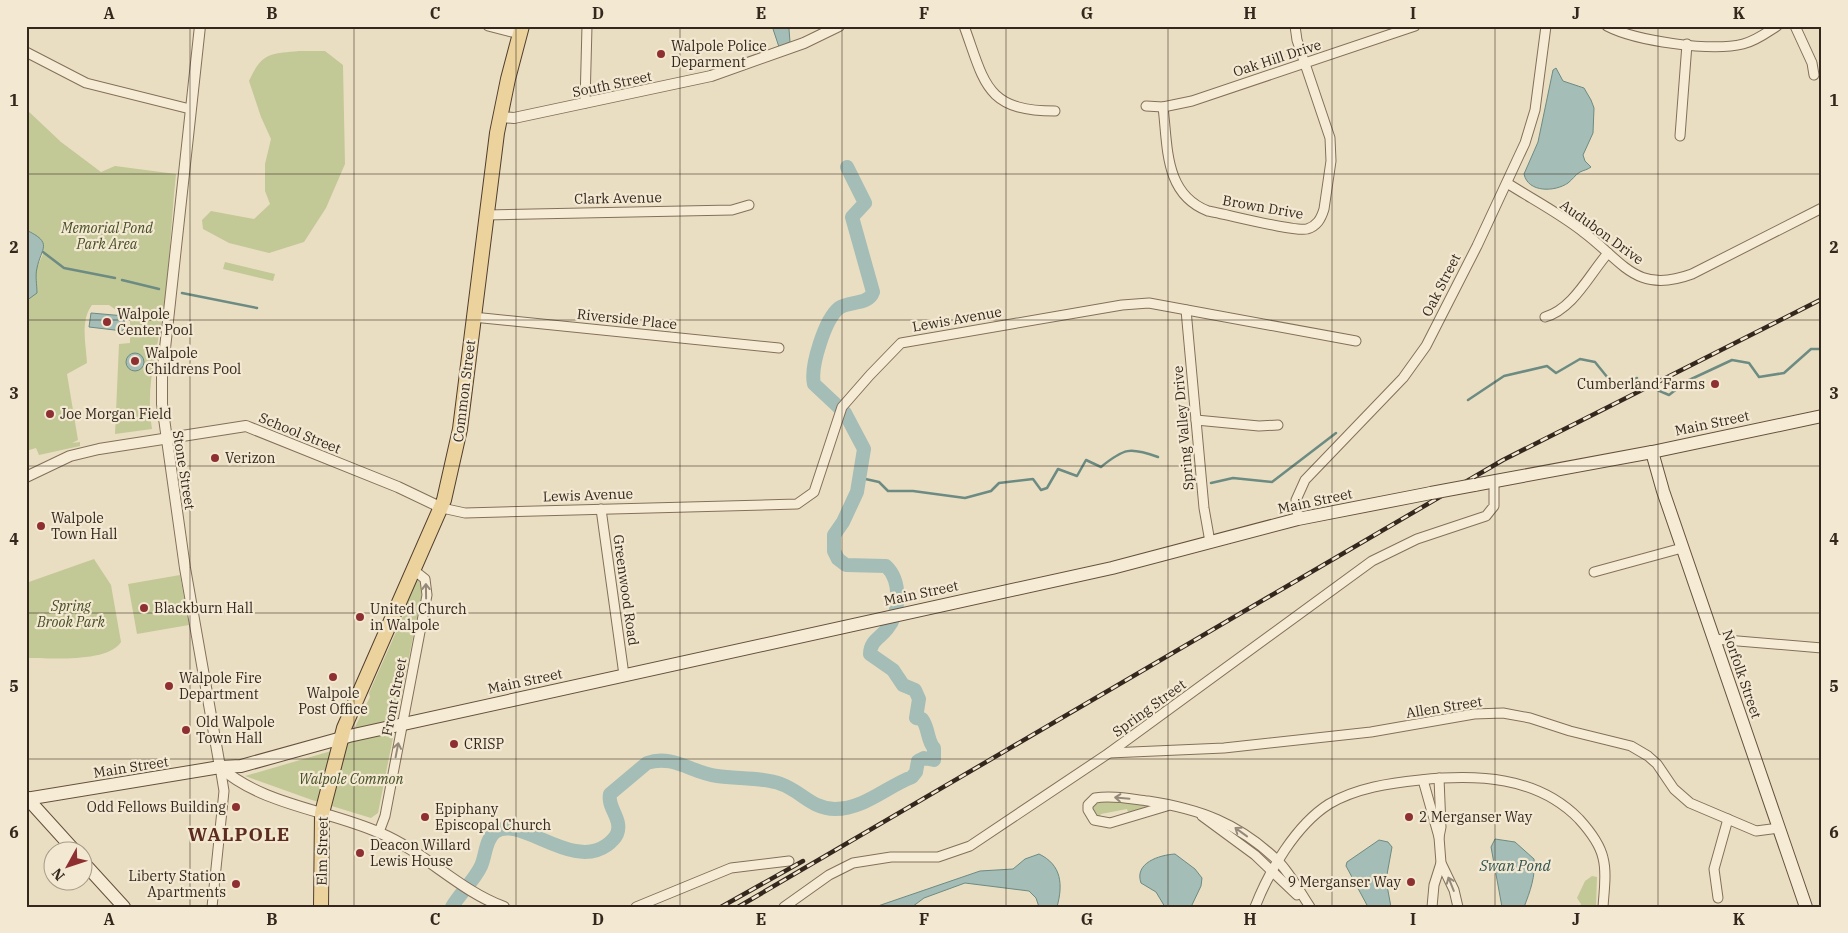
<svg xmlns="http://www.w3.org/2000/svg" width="1848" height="933" font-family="'IBM Plex Serif',serif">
  <rect width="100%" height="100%" fill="#eadec2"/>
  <g fill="#c3c897">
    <path d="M299 51H325L343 65 345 164 326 208 304 242 269 253 229 243 203 229 202 220 211 211 254 219 270 204 265 191V164L271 139 261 117 249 81C262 52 270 54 299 51Z"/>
    <path d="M26 109 61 142 101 172 115 166 176 174C171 220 170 267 163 312 157 354 145 384 152 429L115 434 119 344 130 343V313L119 312 109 305H92C80 321 86 344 87 363L67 374 78 440 72 443 80 442V446L39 455 36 448 26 451V301L36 293V269L44 252 33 233 26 230Z"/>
    <polygon points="225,262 275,274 273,281 223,269"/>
    <path d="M94 559 111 585 121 642C108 663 49 658 26 658V583Z"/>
    <polygon points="180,575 189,625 137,634 128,584"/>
    <polygon points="419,580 423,587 378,813 371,818 312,800 245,776 345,747 370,697 369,693 408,605 406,602 414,582"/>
    <polygon points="1097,801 1144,803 1146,809 1129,816 1127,809 1101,814 1098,819 1090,809"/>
    <polygon points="1592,876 1597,877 1596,907 1580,907 1581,904 1577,898 1585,881"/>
  </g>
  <g fill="#a4bdb6" stroke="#6c8b83">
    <polygon points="772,26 794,26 789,29 790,42 779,47"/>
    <path d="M1556 68 1563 81 1584 88 1591 100 1594 108 1593 133 1583 155 1585 161 1591 167C1587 170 1584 170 1580 172 1575 175 1572 180 1568 183 1555 192 1528 193 1524 174L1538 142 1553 70Z"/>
    <path d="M26 230C54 243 41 248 37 268 35 276 37 285 37 293L26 301Z"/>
    <polygon points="91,313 125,316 123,331 89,327"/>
    <circle cx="135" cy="362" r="9"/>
    <path d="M1495 839 1515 842 1534 859C1536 875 1530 892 1524 907H1502L1491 847Z"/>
    <polygon points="1379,840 1388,842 1392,847 1386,880 1391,907 1368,907 1346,866 1347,862"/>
    <path d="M1039 854C1062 865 1063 885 1057 907H1039L1036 898 1029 891 965 883 924 898 912 907H875L980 871 1013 869 1025 859Z"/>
    <path d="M1175 854 1195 869 1202 878 1201 886 1191 907H1165L1156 892 1141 883C1134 863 1159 855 1175 854Z"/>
  </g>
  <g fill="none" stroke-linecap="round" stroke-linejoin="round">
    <g stroke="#6c8b83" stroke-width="2.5">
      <polyline points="43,252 64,268 115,278"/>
      <polyline points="122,280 159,289"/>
      <polyline points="182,293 257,308"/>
      <polyline points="1655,389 1669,395 1687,381 1732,360 1749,363 1759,377 1784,373 1811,349 1822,349"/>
      <polyline points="1468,400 1504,376 1547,366 1556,373 1580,359 1595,362 1616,388 1637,378"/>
      <path d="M861 478 879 482 888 491H913L965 498 991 491 999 483 1033 479 1041 490 1047 488 1058 469 1077 476 1086 460 1101 467C1124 448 1130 447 1158 457"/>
      <polyline points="1211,483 1233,478 1272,482 1336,433"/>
    </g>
    <path stroke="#a4bdb6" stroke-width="14" d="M452 907C460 893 474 881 481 866 486 855 485 840 495 832 520 814 571 871 607 845 611 842 615 838 617 834 623 819 607 808 610 794L647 763C673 754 692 773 717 776 737 779 763 777 781 784 801 791 812 809 835 809 864 809 886 787 912 777L916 772 918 761 924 758 934 760V748C927 741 929 728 922 719L916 718 919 699 915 690 903 685 893 670 870 654C870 641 880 638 887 629 901 612 901 580 886 566L846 565 838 559 834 551V535L843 522 857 492 864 449 845 413 814 384C810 367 825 319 839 308 849 301 869 305 873 292L852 217 865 203 847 167"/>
    <defs>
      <g id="minor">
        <polyline points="488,26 520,34"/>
        <path d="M964 26C985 83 985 111 1055 111"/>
        <path d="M1607 26C1636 41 1711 52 1743 44 1756 41 1766 33 1777 26"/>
        <polyline points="1795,26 1812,63 1814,75"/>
        <polyline points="26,52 86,83 190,109"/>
        <polyline points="585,103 587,26"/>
        <polyline points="1146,106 1163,107 1192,101 1415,26"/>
        <path d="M1163 107C1168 147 1164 194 1208 211 1226 214 1294 232 1307 229 1317 226 1321 219 1324 209L1331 161 1330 138 1297 40 1295 26"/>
        <polyline points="1680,136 1687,44"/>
        <path d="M1507 183C1532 199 1559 213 1582 231 1623 261 1635 295 1692 274L1822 208"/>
        <polyline points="486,215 732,210 749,205"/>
        <polyline points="1186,310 1204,508 1210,542"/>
        <polyline points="473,317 779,348"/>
        <path d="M1545 317C1573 309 1589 275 1608 253"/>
        <polyline points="1196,420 1259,426 1278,425"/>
        <polyline points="442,508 465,513 797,504 814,492 842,407 870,375 901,343 1122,305 1149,303 1356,341"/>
        <polyline points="601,509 624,675"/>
        <polyline points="1298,519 1296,500 1305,480 1403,378 1426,346 1477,246 1525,143 1535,110 1546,26"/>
        <polyline points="1594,572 1682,548"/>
        <polyline points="1714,639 1822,648"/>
        <polyline points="1109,753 1224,748 1371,732 1474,714 1503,713 1530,718 1570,731 1631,746 1648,756 1657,764 1674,789 1690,803 1756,831 1779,828"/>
        <polyline points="1423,780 1439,837 1441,863 1454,890 1458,907"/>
        <path d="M1170 805 1110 823 1094 820 1088 810V805L1095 798C1112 795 1131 799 1148 801 1200 809 1238 823 1277 860 1290 873 1300 892 1310 907"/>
        <polyline points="1202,816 1255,855 1297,895"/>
        <polyline points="379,832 385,816 427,595 425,579 415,571"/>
        <polyline points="1439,837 1441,827 1439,778"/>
        <polyline points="1718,898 1714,869 1728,819"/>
        <polyline points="212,907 224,791 220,767"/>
        <polyline points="636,907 731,868 789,861"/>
        <polyline points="784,907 829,875 853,863 891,857 938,857 970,846 1109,753 1372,561 1417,539 1486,516 1494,506 1494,482"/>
        <path d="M1255 907C1269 871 1296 825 1329 804 1356 788 1390 783 1420 780 1477 774 1537 776 1579 819 1589 830 1600 844 1603 858 1607 873 1604 891 1603 907"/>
        <polyline points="1432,907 1434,885 1441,863"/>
      </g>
      <g id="tertiary">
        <path d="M200 26 162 376V404L185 568 220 767C262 805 329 810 380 833 425 852 458 890 504 907"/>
        <polyline points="500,117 514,118 711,76 804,43 839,26"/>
        <polyline points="26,477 70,456 99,449 246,426 398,487 442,508"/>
      </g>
      <g id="secondary">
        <polyline points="1652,452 1663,491 1806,907"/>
        <polyline points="1474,485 1652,452 1822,416"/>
        <polyline points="26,797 74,850"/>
        <polyline points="26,799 220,767 241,766 349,736 1112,568 1298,519 1431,493"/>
        <polyline points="82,861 124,907"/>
      </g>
      <polyline id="primary" points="321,907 322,813 344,728 444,500 460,429 497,133 508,79 522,26"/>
    </defs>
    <use href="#minor" stroke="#83705b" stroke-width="11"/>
    <use href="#tertiary" stroke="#83705b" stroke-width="12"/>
    <use href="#secondary" stroke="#65513e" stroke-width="14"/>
    <use href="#primary" stroke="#513e2f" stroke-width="16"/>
    <use href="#minor" stroke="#f6ecd5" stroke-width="9"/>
    <use href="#tertiary" stroke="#f6ecd5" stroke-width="10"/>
    <use href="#secondary" stroke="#f6ecd5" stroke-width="12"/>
    <use href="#primary" stroke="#ecd29c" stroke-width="14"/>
    <defs>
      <g id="rail">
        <polyline points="721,907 803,861"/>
        <polyline points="738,907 1503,460 1822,299"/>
      </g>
    </defs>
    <use href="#rail" stroke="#34281e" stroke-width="4.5"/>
    <use href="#rail" stroke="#f3e8d1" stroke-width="2.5" stroke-dasharray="8" stroke-linecap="butt"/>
    <defs>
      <polyline id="secondary-bridge" points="1431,493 1474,485"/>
    </defs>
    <use href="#secondary-bridge" stroke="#65513e" stroke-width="14" stroke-linecap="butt"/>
    <use href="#secondary-bridge" stroke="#f6ecd5" stroke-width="12"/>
  </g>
  <defs><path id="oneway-shaft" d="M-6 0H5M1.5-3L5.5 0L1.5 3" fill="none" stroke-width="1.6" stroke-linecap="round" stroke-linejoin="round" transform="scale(1.25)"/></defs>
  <g stroke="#958a7a">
    <use href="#oneway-shaft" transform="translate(426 591) rotate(-91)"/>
    <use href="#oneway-shaft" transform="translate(397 750) rotate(-79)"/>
    <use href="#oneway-shaft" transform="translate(1122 798) rotate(-175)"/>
    <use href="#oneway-shaft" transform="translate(1241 832) rotate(-144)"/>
    <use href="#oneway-shaft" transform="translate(1451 884) rotate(-112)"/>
  </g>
  <path fill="none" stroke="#34281e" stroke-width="1" stroke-opacity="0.55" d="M190 26V907M354 26V907M516 26V907M680 26V907M842 26V907M1006 26V907M1168 26V907M1332 26V907M1495 26V907M1658 26V907M26 174H1822M26 320H1822M26 466H1822M26 613H1822M26 759H1822"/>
  <g fill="#8e2f31" stroke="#f3e8d1" stroke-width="2">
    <circle cx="661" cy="54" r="5"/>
    <circle cx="107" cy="322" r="5"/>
    <circle cx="135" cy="361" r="5"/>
    <circle cx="1715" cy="384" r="5"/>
    <circle cx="50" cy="414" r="5"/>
    <circle cx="215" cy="458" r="5"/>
    <circle cx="41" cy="526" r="5"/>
    <circle cx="144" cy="608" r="5"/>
    <circle cx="360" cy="617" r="5"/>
    <circle cx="333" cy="677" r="5"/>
    <circle cx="169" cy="686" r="5"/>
    <circle cx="186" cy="730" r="5"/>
    <circle cx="454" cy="744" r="5"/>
    <circle cx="236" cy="807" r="5"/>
    <circle cx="425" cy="817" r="5"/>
    <circle cx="1409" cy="817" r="5"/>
    <circle cx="360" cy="853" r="5"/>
    <circle cx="1411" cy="882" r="5"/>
    <circle cx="236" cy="884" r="5"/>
  </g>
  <g text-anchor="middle" stroke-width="4.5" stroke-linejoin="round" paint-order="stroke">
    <g font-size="14" fill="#34281e" stroke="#f3e8d1" text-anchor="start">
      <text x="671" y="51">Walpole Police<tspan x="671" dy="16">Deparment</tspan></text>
      <text x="117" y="319">Walpole<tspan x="117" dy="16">Center Pool</tspan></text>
      <text x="145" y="358">Walpole<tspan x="145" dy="16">Childrens Pool</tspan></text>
      <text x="1705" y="389" text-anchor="end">Cumberland Farms</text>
      <text x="60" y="419">Joe Morgan Field</text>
      <text x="225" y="463">Verizon</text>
      <text x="51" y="523">Walpole<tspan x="51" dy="16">Town Hall</tspan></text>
      <text x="154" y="613">Blackburn Hall</text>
      <text x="370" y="614">United Church<tspan x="370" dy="16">in Walpole</tspan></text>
      <text x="179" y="683">Walpole Fire<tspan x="179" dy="16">Department</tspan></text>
      <text x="333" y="698" text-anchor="middle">Walpole<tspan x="333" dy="16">Post Office</tspan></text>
      <text x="196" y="727">Old Walpole<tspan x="196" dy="16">Town Hall</tspan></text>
      <text x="464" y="749">CRISP</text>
      <text x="226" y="812" text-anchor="end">Odd Fellows Building</text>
      <text x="435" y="814">Epiphany<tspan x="435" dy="16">Episcopal Church</tspan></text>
      <text x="1419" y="822">2 Merganser Way</text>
      <text x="370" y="850">Deacon Willard<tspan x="370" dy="16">Lewis House</tspan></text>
      <text x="226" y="881" text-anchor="end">Liberty Station<tspan x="226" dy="16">Apartments</tspan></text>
      <text x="1401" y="887" text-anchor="end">9 Merganser Way</text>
    </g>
    <g font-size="14" fill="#34281e" stroke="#f3e8d1">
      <text transform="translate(1277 58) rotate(-18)" y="5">Oak Hill Drive</text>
      <text transform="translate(612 84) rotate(-12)" y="5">South Street</text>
      <text transform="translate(618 198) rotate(-1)" y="5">Clark Avenue</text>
      <text transform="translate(1263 207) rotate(10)" y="5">Brown Drive</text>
      <text transform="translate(1602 232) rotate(36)" y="5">Audubon Drive</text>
      <text transform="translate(1441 285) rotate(-63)" y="5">Oak Street</text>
      <text transform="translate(627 319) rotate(6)" y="5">Riverside Place</text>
      <text transform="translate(957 319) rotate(-10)" y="5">Lewis Avenue</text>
      <text transform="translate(464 391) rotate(-83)" y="5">Common Street</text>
      <text transform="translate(1712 423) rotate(-12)" y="5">Main Street</text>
      <text transform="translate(1183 428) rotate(-95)" y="5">Spring Valley Drive</text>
      <text transform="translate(300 433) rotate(22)" y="5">School Street</text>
      <text transform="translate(184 470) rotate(81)" y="5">Stone Street</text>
      <text transform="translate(588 495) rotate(-2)" y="5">Lewis Avenue</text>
      <text transform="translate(1315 501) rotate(-12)" y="5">Main Street</text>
      <text transform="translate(626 590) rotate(82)" y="5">Greenwood Road</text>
      <text transform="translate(921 593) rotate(-12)" y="5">Main Street</text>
      <text transform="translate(1742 674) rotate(71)" y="5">Norfolk Street</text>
      <text transform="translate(525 681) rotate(-12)" y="5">Main Street</text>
      <text transform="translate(394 697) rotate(-79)" y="5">Front Street</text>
      <text transform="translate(1444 707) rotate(-9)" y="5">Allen Street</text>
      <text transform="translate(1149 708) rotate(-36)" y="5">Spring Street</text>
      <text transform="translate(131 767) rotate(-9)" y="5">Main Street</text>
      <text transform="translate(322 851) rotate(-89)" y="5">Elm Street</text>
    </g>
    <g font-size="14" font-style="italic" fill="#454f26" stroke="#f3e8d1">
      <text x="107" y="233">Memorial Pond<tspan x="107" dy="16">Park Area</tspan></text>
      <text x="71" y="611">Spring<tspan x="71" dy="16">Brook Park</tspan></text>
      <text x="351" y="784">Walpole Common</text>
    </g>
    <g font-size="15" font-style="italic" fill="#2e5350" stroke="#f3e8d1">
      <text x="1515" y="871">Swan Pond</text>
    </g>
    <g font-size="19" font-weight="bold" letter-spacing="1" fill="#5d2c20" stroke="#f3e8d1">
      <text x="239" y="841">WALPOLE</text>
    </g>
  </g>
  <rect width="1848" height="933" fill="none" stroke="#f3e8d1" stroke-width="55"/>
  <g transform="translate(68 866) rotate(230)"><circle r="24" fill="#f3e8d1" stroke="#a79b89"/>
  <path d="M0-4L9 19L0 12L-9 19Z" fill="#8e2f31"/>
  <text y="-8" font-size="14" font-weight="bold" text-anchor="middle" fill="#34281e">N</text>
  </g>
  <rect x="28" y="28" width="1792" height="878" fill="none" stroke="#34281e" stroke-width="2"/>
  <g font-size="16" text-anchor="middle" font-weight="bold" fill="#34281e">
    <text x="109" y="19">A</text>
    <text x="272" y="19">B</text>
    <text x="435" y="19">C</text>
    <text x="598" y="19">D</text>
    <text x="761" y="19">E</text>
    <text x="924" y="19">F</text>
    <text x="1087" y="19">G</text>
    <text x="1250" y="19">H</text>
    <text x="1413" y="19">I</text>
    <text x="1576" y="19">J</text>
    <text x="1739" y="19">K</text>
    <text x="14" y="106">1</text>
    <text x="1834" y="106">1</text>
    <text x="14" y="253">2</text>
    <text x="1834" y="253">2</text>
    <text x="14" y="399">3</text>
    <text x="1834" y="399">3</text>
    <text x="14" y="545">4</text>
    <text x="1834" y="545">4</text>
    <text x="14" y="692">5</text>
    <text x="1834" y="692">5</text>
    <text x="14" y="838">6</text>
    <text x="1834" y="838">6</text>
    <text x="109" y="925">A</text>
    <text x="272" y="925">B</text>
    <text x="435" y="925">C</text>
    <text x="598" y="925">D</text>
    <text x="761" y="925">E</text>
    <text x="924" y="925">F</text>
    <text x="1087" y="925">G</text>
    <text x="1250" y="925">H</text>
    <text x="1413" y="925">I</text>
    <text x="1576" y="925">J</text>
    <text x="1739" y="925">K</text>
  </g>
</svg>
